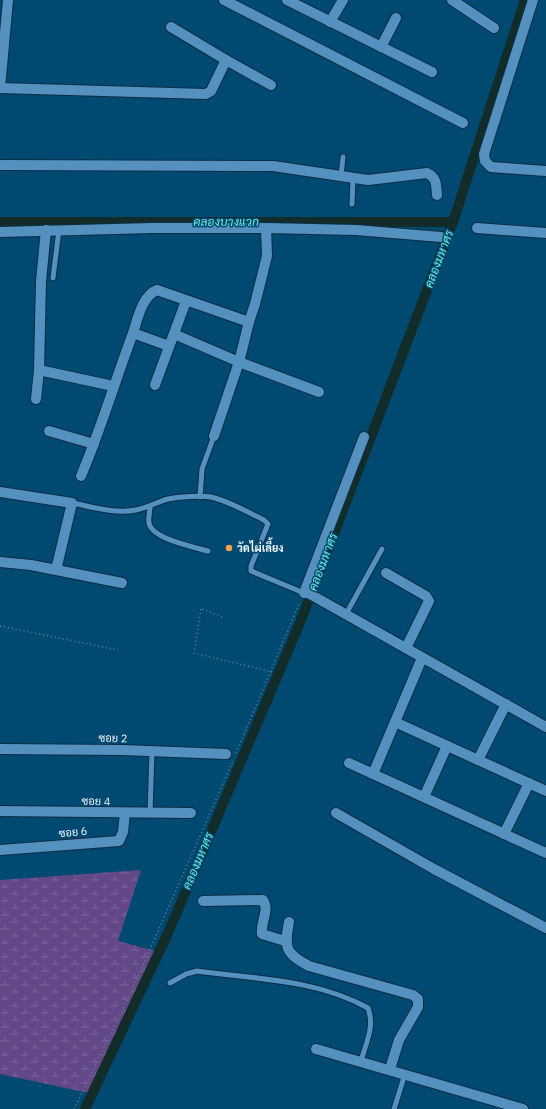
<svg xmlns="http://www.w3.org/2000/svg" width="546" height="1109" font-family="'IBM Plex Sans',Sarabun,sans-serif">
  <defs>
    <pattern id="wetland-marsh" width="20" height="14" patternUnits="userSpaceOnUse"><rect width="20" height="14" fill="#634888"/><path d="M1 5h8M5 5V1M11 12h8M15 12V8" fill="none" stroke="#7a639a"/></pattern>
  </defs>
  <rect width="100%" height="100%" fill="#004971"/>
  <polygon fill="url(#wetland-marsh)" points="141,870 118,941 155,951 89,1093 0,1074 0,880"/>
  <g fill="none" stroke-linecap="round" stroke-linejoin="round">
    <g stroke="#122d29" stroke-width="10">
      <polyline points="0,222 453,222"/>
      <polyline points="85,1109 168,933 301,620 453,222 525,0"/>
    </g>
    <defs>
      <g id="service">
        <polyline points="341,176 343,157"/>
        <polyline points="352,204 353,179"/>
        <polyline points="53,278 59,230"/>
        <polyline points="200,497 202,469 214,436"/>
        <path d="M72 503C93 507 115 514 136 510 147 508 157 502 168 499 177 497 202 495 211 497 229 501 247 512 264 520L268 524 251 566V571L304 593"/>
        <path d="M150 507C150 512 148 518 149 523 152 539 194 547 208 551"/>
        <polyline points="346,614 382,549"/>
        <polyline points="150,813 152,751"/>
        <path d="M170 983 186 974 197 971C254 979 316 979 368 1008 375 1026 366 1043 361 1061"/>
        <polyline points="394,1109 405,1074"/>
      </g>
      <g id="minor">
        <polyline points="224,0 463,123"/>
        <polyline points="287,0 432,72"/>
        <polyline points="452,0 494,28"/>
        <polyline points="533,0 484,154 485,161 491,167 546,171"/>
        <polyline points="330,22 343,0"/>
        <polyline points="171,27 226,60"/>
        <polyline points="381,47 396,18"/>
        <polyline points="0,88 206,94 211,91 226,60 271,85"/>
        <polyline points="0,88 8,0"/>
        <path d="M0 165 273 166 368 180 427 173C437 178 436 184 437 195"/>
        <polyline points="477,228 546,233"/>
        <polyline points="0,232 153,228 266,228 356,230 441,237"/>
        <path d="M133 333C138 318 142 296 157 290L249 322"/>
        <polyline points="174,334 239,362 319,392"/>
        <polyline points="39,370 113,386"/>
        <polyline points="155,385 186,301"/>
        <polyline points="36,399 39,370 41,281 46,230"/>
        <polyline points="49,431 94,444"/>
        <polyline points="214,436 239,362 249,322 255,304 267,256 266,228"/>
        <polyline points="364,437 304,593 308,593 546,727"/>
        <path d="M81 476C101 429 115 381 133 333L169 346"/>
        <polyline points="0,492 72,503 56,570"/>
        <polyline points="0,562 31,565 122,583"/>
        <polyline points="386,573 426,596 429,601 406,648"/>
        <polyline points="395,722 546,791"/>
        <polyline points="0,749 122,750 226,754"/>
        <polyline points="478,760 506,704"/>
        <polyline points="349,763 546,853"/>
        <polyline points="373,774 422,658"/>
        <polyline points="424,797 447,746"/>
        <polyline points="0,811 191,813"/>
        <polyline points="336,813 434,869 546,928"/>
        <polyline points="504,834 529,783"/>
        <polyline points="0,850 119,841 123,832 125,813"/>
        <path d="M203 901 263 900C270 910 260 923 262 934L285 941"/>
        <path d="M289 922C284 948 285 953 309 966L413 995 418 999V1007L399 1040 390 1069"/>
        <polyline points="316,1049 523,1109"/>
      </g>
    </defs>
    <use href="#service" stroke="#0d2d44" stroke-width="7"/>
    <use href="#minor" stroke="#0d2d44" stroke-width="12"/>
    <g stroke="#5889a4" stroke-width="1.5" stroke-dasharray="1 3" stroke-linecap="butt">
      <polyline points="222,617 201,608 194,653 272,672"/>
      <polyline points="0,626 118,650"/>
      <polyline points="236,753 300,602"/>
      <polyline points="74,1109 132,990 233,761"/>
    </g>
    <use href="#service" stroke="#5591be" stroke-width="5"/>
    <use href="#minor" stroke="#5591be" stroke-width="10"/>
  </g>
  <circle fill="#f8a04b" stroke="#004971" stroke-width="1.5" cx="229" cy="548" r="4"/>
  <g text-anchor="middle" stroke-width="3" stroke-linejoin="round" paint-order="stroke">
    <g font-size="11" font-weight="bold" fill="#f0f6fb" stroke="#004971" text-anchor="start">
      <text x="237" y="552">วัดไผ่เลี้ยง</text>
    </g>
    <g font-size="11" fill="#f0f6fb" stroke="#004971">
      <text transform="translate(113 738) rotate(1)" y="4">ซอย 2</text>
      <text transform="translate(96 801) rotate(1)" y="4">ซอย 4</text>
      <text transform="translate(73 832) rotate(-5)" y="4">ซอย 6</text>
    </g>
    <g font-size="12" font-style="italic" fill="#69edd9" stroke="#004971">
      <text x="226" y="226">คลองบางแวก</text>
      <text transform="translate(439 259) rotate(-69)" y="4">คลองมหาศร</text>
      <text transform="translate(323 562) rotate(-69)" y="4">คลองมหาศร</text>
      <text transform="translate(198 861) rotate(-67)" y="4">คลองมหาศร</text>
    </g>
  </g>
</svg>
